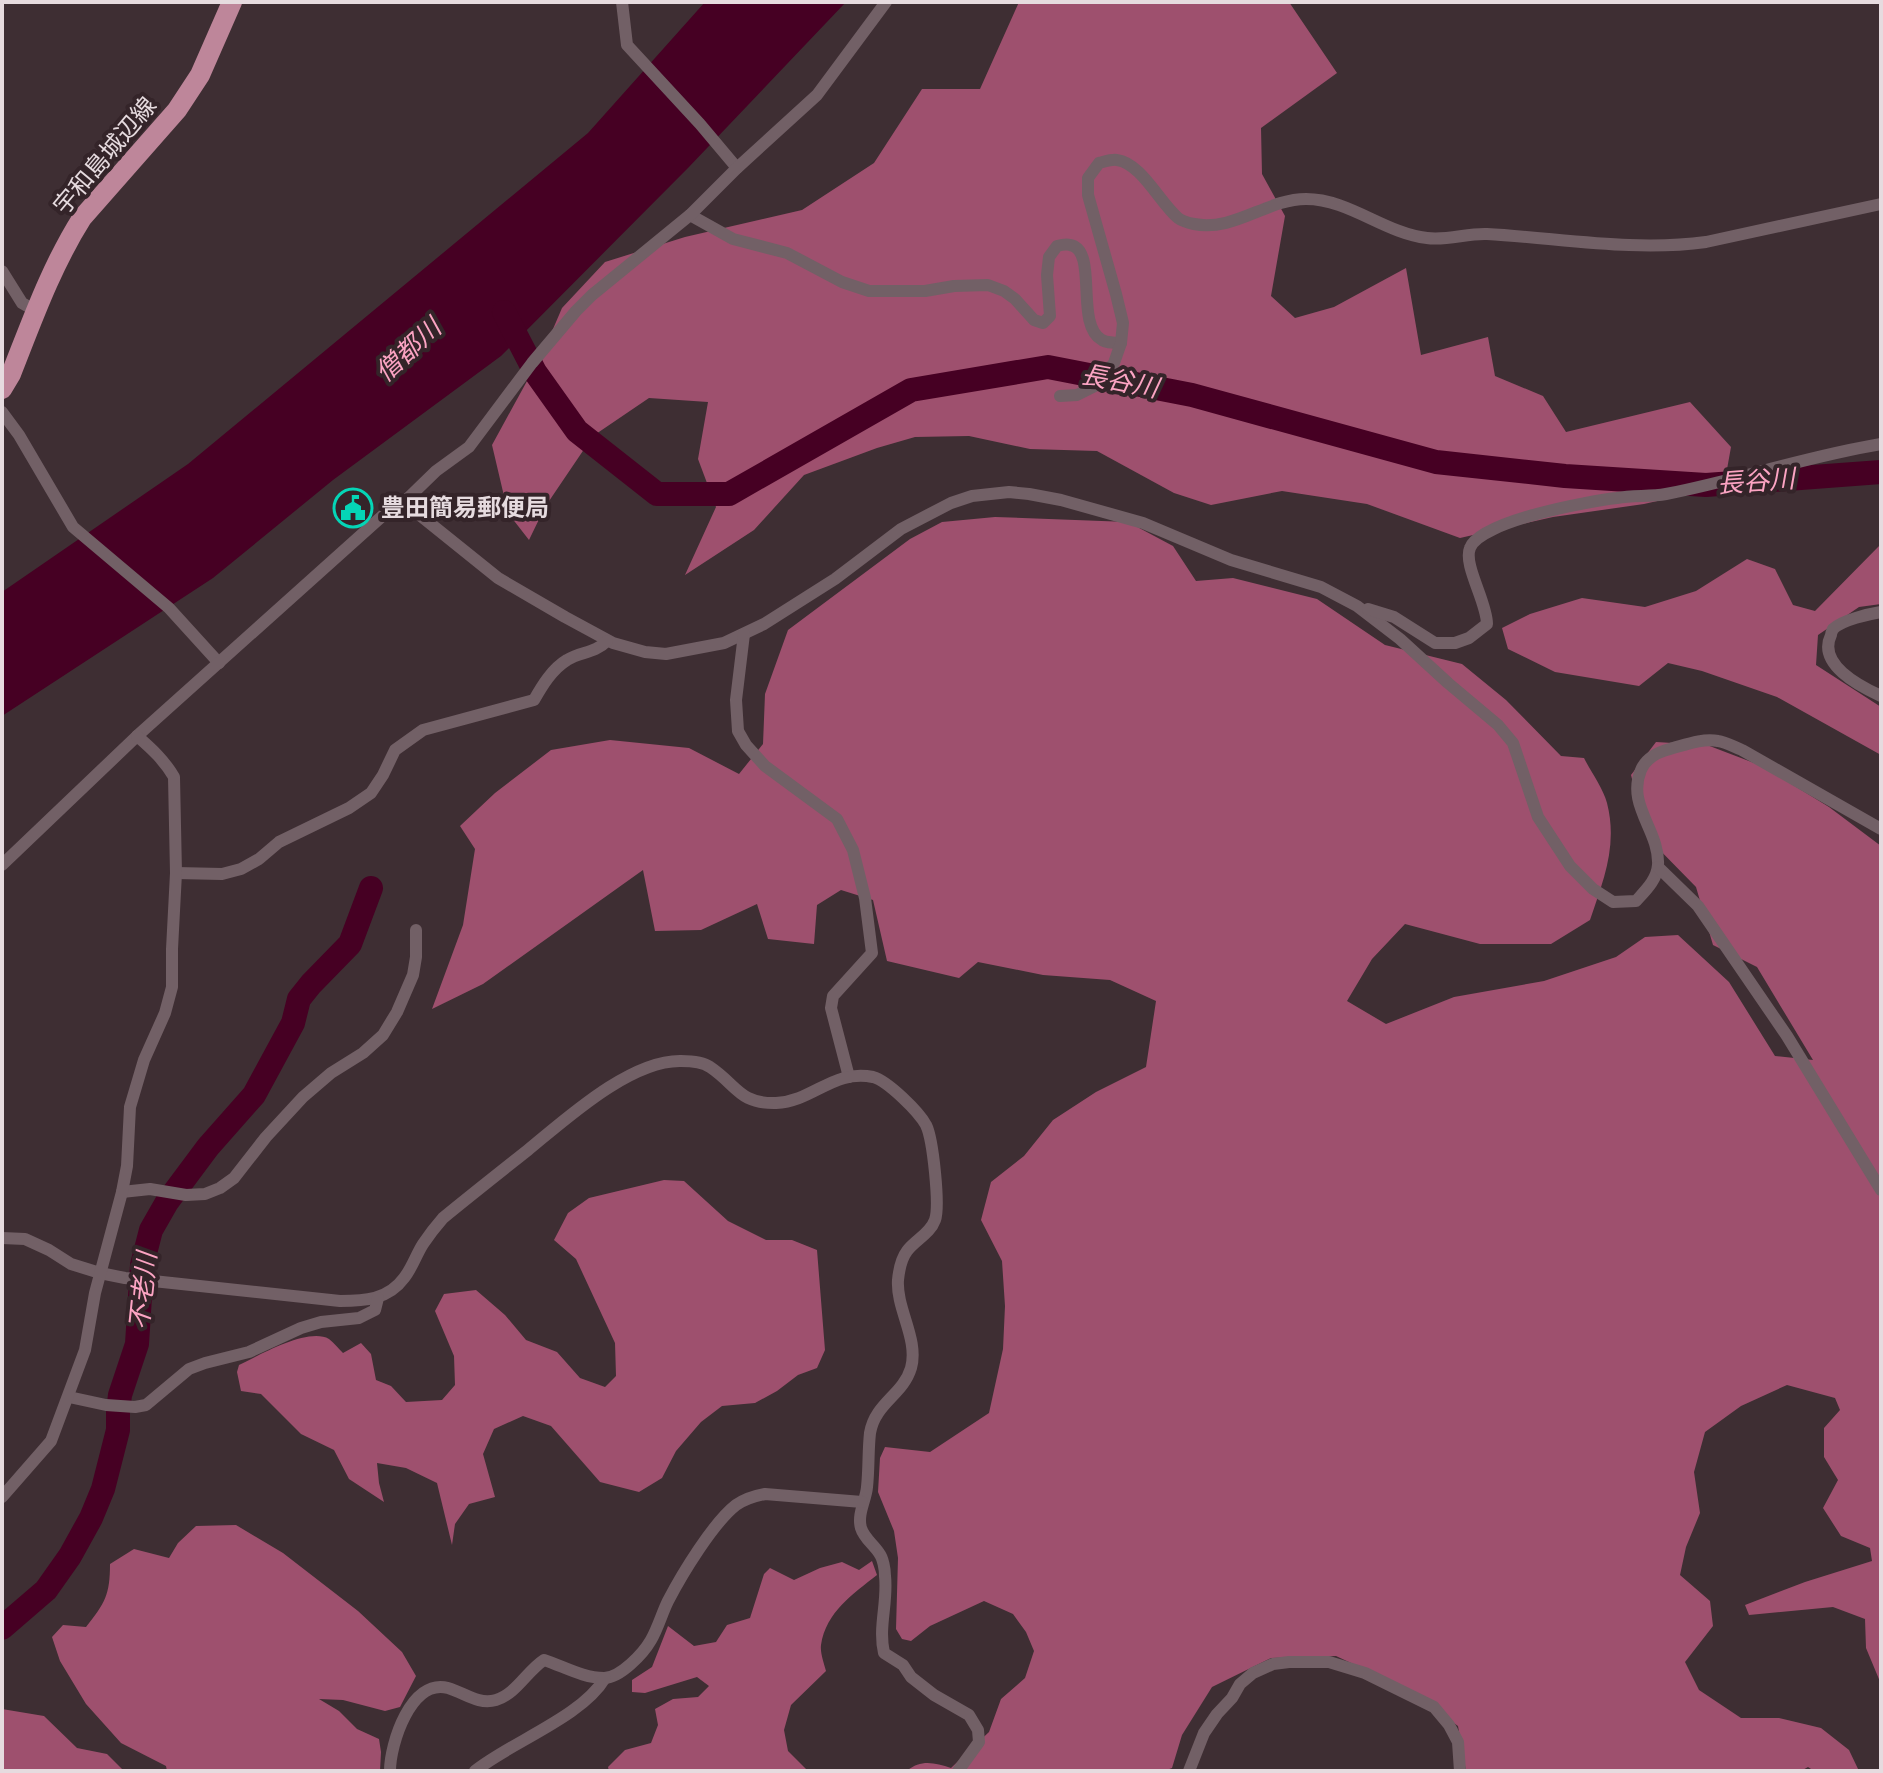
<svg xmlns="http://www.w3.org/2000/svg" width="1883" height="1773" font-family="Rubik,'Noto Sans JP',sans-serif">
  <rect width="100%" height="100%" fill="#3e2e33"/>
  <g fill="#9e506e">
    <polygon points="1019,2 1289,2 1337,73 1261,128 1262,174 1285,216 1271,296 1295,318 1334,307 1406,268 1421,355 1488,337 1495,376 1543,396 1566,432 1690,402 1731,447 1724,486 1644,504 1553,517 1460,538 1367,504 1282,491 1211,505 1174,493 1097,451 1030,449 969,436 915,437 877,448 804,475 754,530 685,575 716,507 698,459 708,402 649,398 593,436 545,507 529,540 508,513 492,445 544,350 562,308 605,262 685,237 802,210 874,163 922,89 980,89"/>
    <path d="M995 517 1128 522 1173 546 1196 581 1233 578 1317 599 1385 645 1462 664 1506 700 1561 756 1584 758C1591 772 1603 788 1607 803 1618 846 1603 881 1590 920L1551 944H1480L1405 924 1372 959 1347 1001 1386 1024 1454 997 1544 981 1616 957 1645 937 1678 935 1729 982 1775 1056 1813 1060 1757 967 1713 945 1696 887 1647 837 1631 775 1656 742 1707 745 1762 766 1829 807 1881 846V1684L1866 1648 1865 1619 1833 1607 1749 1615 1745 1605 1805 1582 1872 1561 1870 1548 1841 1536 1823 1508 1838 1480 1824 1457V1428L1840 1410 1835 1398 1787 1385 1741 1406 1705 1432 1694 1472 1700 1513 1686 1547 1680 1575 1710 1601 1713 1626 1685 1662 1699 1690 1741 1718H1779L1821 1728 1849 1750 1859 1771H1814L1808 1767 1801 1771H1466L1458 1726 1407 1689 1336 1656 1271 1658 1212 1687 1182 1735 1172 1768 1164 1771H907C921 1759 935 1763 951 1768L989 1732 1001 1699 1025 1678 1034 1651 1026 1632 1013 1614 984 1601 930 1626 911 1641 902 1639 896 1629 898 1558 894 1531 878 1492 880 1458 885 1447 930 1452 989 1413 1003 1349 1005 1306 1002 1261 981 1220 991 1182 1024 1156 1053 1120 1096 1092 1146 1067 1156 1001 1110 980 1043 975 978 962 959 978 887 961 873 900 841 890 817 905 814 944 768 939 757 904 701 930 655 931 643 870 483 984 432 1009 463 925 475 849 460 826 495 793 551 750 610 740 689 748 739 774 763 744 765 694 788 630 910 539 942 522Z"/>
    <polygon points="1881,544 1881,604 1859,607 1818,635 1816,665 1881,707 1881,755 1777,697 1702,671 1668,663 1639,686 1555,672 1508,649 1502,628 1530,614 1582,598 1645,607 1696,591 1747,559 1775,569 1793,605 1815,611"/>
    <path d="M664 1180 684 1181 728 1221 766 1240H792L817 1250 825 1350 817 1368 798 1375 777 1391 755 1403 722 1406 701 1422 676 1451 662 1478 639 1492 600 1482 551 1426 523 1416 494 1429 483 1454 495 1497 469 1504 455 1524 452 1545 437 1483 406 1468 377 1463 379 1483 384 1502 349 1479 334 1450 301 1434 261 1394 241 1391 237 1372 239 1365C260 1355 308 1327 329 1339 334 1343 339 1349 343 1353L361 1343 371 1354 376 1380 391 1386 406 1402 442 1400 455 1385 454 1356 435 1311 444 1294 476 1290 505 1315 526 1340 557 1352 580 1378 605 1387 616 1376 615 1343 576 1259 554 1240 568 1213 589 1198Z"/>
    <path d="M236 1525 283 1553 358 1611 402 1652 416 1676 400 1707 385 1711 343 1700 319 1699 339 1711 357 1729 379 1739 381 1752 380 1771H167L166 1766 121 1743 86 1704 60 1661 52 1637 63 1625 86 1627C105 1603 110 1595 110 1564L134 1549 169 1558 178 1543 196 1526Z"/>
    <path d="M872 1561 877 1575C853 1594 826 1612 821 1645 820 1653 824 1663 826 1671L791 1705 784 1730 788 1751 808 1771H609L608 1767 625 1750 651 1743 658 1725 655 1709 673 1699 698 1697 709 1686 697 1677 645 1693 632 1692V1680L652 1667 668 1626 694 1646 716 1642 727 1625 750 1618 764 1574 770 1568 794 1580 820 1568 842 1562 859 1570Z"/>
    <polygon points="2,1709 44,1716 77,1748 107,1754 124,1771 2,1771"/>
  </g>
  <polygon fill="#460023" points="705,2 846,2 688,168 501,356 333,480 213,578 2,716 2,592 188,464 588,133"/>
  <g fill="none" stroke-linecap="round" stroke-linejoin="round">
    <g stroke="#460023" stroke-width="24">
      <polyline points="504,312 535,372 577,431 657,494 729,494 911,390 1048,367 1192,395 1436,462 1565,476 1706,485 1881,472"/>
      <polyline points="2,1628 46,1590 70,1556 91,1518 103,1489 118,1430 118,1412 120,1395 137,1344 142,1265 151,1230 167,1202 208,1147 254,1095 293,1023 299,999 311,984 350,944 371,888"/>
    </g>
    <g stroke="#726066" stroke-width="12">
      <polyline points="622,2 627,45 700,124 737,168"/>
      <path d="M690 215 733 239 787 253 842 282 869 291H925L954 286 988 285 1004 291 1015 299 1034 320 1043 323 1050 316 1047 275 1049 257 1057 246C1061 245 1066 244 1070 245 1099 250 1074 325 1102 340 1107 343 1116 343 1121 343"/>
      <polyline points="2,271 22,303 36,311"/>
      <path d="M1060 396 1077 395 1095 386 1114 363 1121 343 1123 323 1116 294 1088 195V178L1099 163C1104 162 1111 159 1117 160 1141 163 1160 203 1178 218 1182 221 1189 223 1194 224 1234 232 1267 199 1306 199 1349 199 1384 233 1427 238 1446 241 1468 233 1487 234 1560 238 1634 252 1706 242L1881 204"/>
      <polyline points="2,412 19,435 73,527 169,608 219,663"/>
      <path d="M401 505 411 508 498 578 565 617 613 643 645 652 666 654 724 643 764 624 835 579 901 529 951 503 972 496 1009 492 1029 494 1061 500 1143 523 1231 560 1321 587 1357 606 1400 639 1448 683 1498 725 1513 743 1538 817 1570 866 1593 889 1613 902 1636 901C1645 891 1657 880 1658 865 1660 831 1626 805 1641 770 1646 758 1658 752 1670 749 1685 745 1702 738 1718 741 1726 742 1734 747 1742 750L1881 829"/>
      <path d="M1368 609 1394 617 1435 643H1455L1469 638 1487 624C1487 602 1463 565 1470 548 1480 521 1589 501 1617 498 1633 495 1650 497 1666 494 1738 480 1808 456 1881 444"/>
      <path d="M1881 612C1869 614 1842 620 1833 629 1832 631 1831 633 1831 635 1817 664 1859 686 1881 696"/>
      <polyline points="744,634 736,700 738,731 746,745 765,766 837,819 853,850 865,898 872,953 833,996 831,1008 849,1077"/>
      <polyline points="2,865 137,736 389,510 401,505 436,471 469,447 532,363 576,311 592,295 690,215 737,168 817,95 886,2"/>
      <polyline points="1658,867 1698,906 1787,1036 1881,1190"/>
      <path d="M176 873 222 874 241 869 259 859 279 842 349 808 371 793 383 775 395 750 423 730 534 700C542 686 552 669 567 660 581 651 594 654 607 641"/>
      <polyline points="122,1192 150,1189 186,1195 205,1194 220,1188 234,1178 266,1137 303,1097 331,1073 363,1053 383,1035 397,1012 413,975 416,957 416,930"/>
      <path d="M2 1238 25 1239 49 1250 71 1264 100 1273 125 1278 340 1301C364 1301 388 1300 404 1278 412 1268 416 1255 423 1244 429 1235 436 1226 443 1218 471 1195 499 1173 528 1150 566 1119 630 1060 681 1061 691 1061 703 1062 710 1067 737 1085 739 1104 776 1103 814 1101 833 1069 873 1077 888 1081 919 1112 926 1125 933 1139 940 1206 935 1220 930 1234 915 1240 907 1251 901 1259 899 1270 898 1280 896 1309 919 1339 911 1368 903 1395 875 1403 870 1433 868 1451 869 1469 867 1487 866 1500 857 1514 861 1528 864 1538 873 1544 879 1553 883 1558 885 1569 885 1576 888 1602 878 1627 884 1653L903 1665 911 1677 934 1695 969 1715 978 1730 979 1742 958 1771"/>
      <polyline points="69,1397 106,1405 135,1407 146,1405 189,1369 205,1363 249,1352 301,1328 321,1322 359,1318 375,1310 378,1298"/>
      <path d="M2 1497 51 1441 85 1350 95 1293 122 1192 127 1166 130 1107 144 1060 165 1013 172 987V949L176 873 174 777C164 760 152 749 137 736"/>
      <path d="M390 1771C390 1744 411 1678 448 1688 465 1693 478 1705 496 1700 516 1694 527 1671 544 1660 563 1666 583 1678 604 1678 620 1678 643 1654 651 1640 658 1628 662 1613 668 1601 682 1574 713 1523 736 1505 745 1499 754 1496 765 1494L862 1502"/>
      <path d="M475 1771C511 1742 582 1717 605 1678"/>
      <polyline points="1189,1771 1204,1733 1217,1714 1232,1698 1240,1684 1253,1673 1273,1664 1289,1662 1329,1662 1365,1673 1434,1707 1449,1725 1458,1742 1460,1771"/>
    </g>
    <path stroke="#be869a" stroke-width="20" d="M2 389 11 374C32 321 51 267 82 218L177 110 200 75 232 2"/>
  </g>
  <defs>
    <symbol id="civic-ring" viewBox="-11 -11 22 22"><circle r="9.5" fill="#342429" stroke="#05d5b6" stroke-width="1.5"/><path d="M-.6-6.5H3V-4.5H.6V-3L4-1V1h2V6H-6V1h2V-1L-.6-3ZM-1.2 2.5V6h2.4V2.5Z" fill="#05d5b6"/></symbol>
  </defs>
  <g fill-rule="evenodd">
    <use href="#civic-ring" x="331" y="486" width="44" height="44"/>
  </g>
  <g text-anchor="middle" stroke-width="8" stroke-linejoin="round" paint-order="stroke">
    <g font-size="24" fill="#e6dbdf" stroke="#342429">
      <text transform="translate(105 156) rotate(-50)" y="8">宇和島城辺線</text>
    </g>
    <g font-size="24" font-weight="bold" fill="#e6dbdf" stroke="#342429" text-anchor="start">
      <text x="381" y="516">豊田簡易郵便局</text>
    </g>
    <g font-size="26" font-style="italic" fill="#fca4c3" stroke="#342429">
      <text transform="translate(408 350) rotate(-43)" y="9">僧都川</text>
      <text transform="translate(1120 381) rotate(11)" y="9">長谷川</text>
      <text transform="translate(1756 481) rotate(-4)" y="9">長谷川</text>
      <text transform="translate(143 1291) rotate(-84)" y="9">不老川</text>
    </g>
  </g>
  <rect width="1883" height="1773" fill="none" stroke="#e6dbdf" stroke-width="8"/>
</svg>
